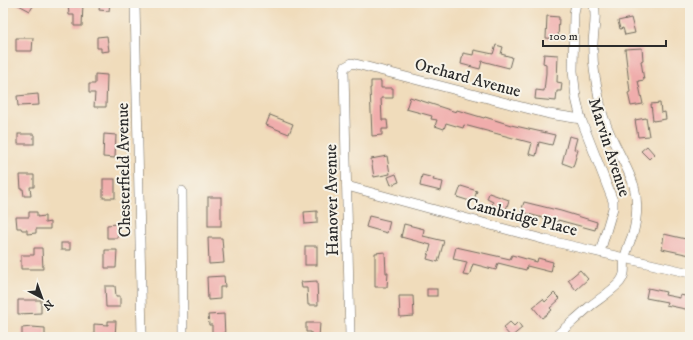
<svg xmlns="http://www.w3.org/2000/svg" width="693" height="340" font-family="'IM FELL DW Pica',serif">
  <rect width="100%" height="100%" fill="#f7f3e8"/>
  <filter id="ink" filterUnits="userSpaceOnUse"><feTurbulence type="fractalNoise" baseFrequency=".025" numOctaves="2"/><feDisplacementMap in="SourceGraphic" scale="8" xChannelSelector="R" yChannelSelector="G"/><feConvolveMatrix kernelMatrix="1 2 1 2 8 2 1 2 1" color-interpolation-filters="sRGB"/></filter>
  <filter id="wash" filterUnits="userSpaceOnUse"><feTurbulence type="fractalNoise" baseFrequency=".012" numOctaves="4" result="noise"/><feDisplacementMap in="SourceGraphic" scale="16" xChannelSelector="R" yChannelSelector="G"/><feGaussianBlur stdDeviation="0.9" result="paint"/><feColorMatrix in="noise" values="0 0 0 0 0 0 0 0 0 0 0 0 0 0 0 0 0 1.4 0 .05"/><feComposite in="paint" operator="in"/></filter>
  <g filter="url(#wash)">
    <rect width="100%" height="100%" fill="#f0dcbb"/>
    <g id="blocks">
      <g fill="#f0adac">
        <polygon points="15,3 35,3 30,11"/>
        <polygon points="68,3 83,3 82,26 74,26 74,15 69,15"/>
        <polygon points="100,3 110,3 109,11 99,10"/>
        <polygon points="547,16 559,17 558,39 546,38"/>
        <polygon points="631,18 635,33 625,35 623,28 620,29 618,21"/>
        <polygon points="107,36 109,51 101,52 101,48 97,48 97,37"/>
        <polygon points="16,38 33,38 32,51 16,51"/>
        <polygon points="496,45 503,47 501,54 512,57 509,68 482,61 480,69 461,64 463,53 473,55 474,50 493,54"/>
        <polygon points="642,48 643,60 641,61 644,80 638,81 643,104 631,106 628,93 630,92 625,49"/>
        <polygon points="544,54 558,55 557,82 562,83 561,91 557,91 556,101 535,99 536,90 544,91 546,73 546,64 543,63"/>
        <polygon points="95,74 107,75 106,107 94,107 95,93 89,93 89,84 95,84"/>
        <polygon points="371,81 381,81 381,88 393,88 393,98 381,98 382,120 387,120 388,129 382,129 382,135 372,136 370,88 371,88"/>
        <polygon points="38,94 39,105 18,106 17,96"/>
        <polygon points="410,97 456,112 457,110 484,118 485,117 511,125 555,135 552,145 539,142 536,156 529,154 532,143 464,125 463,128 446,123 444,129 435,126 437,120 431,119 432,116 406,109"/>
        <polygon points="660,103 661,113 665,112 666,119 653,121 651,104"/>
        <polygon points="270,115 293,124 289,134 266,125"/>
        <polygon points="646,118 649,136 638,137 635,120"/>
        <rect x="18" y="134" width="16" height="10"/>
        <polygon points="104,134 116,135 115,158 103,157"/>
        <polygon points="569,136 577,138 574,149 578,150 573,167 562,163"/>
        <polygon points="647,146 654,154 649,159 641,151"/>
        <polygon points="387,156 390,174 374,177 371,159"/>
        <polygon points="396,174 399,182 391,185 388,177"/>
        <polygon points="20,175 34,175 34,187 30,187 31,196 24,196 23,189 21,189"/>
        <polygon points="422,175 434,178 433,180 443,182 441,191 420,186"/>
        <rect x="103" y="179" width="12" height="19"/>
        <polygon points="461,186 477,191 473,202 457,197"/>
        <polygon points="489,193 509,200 506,210 492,205 493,202 487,199"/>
        <rect x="208" y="197" width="13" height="29"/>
        <polygon points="524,202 561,211 597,222 595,230 558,220 558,222 521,212"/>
        <polygon points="317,211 317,223 305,224 304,212"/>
        <polygon points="29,212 37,212 37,217 45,216 45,223 50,222 50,229 36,229 36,233 27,234 27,230 22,230 21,228 17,228 16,217 29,217"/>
        <polygon points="369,216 390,221 387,233 366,227"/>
        <polygon points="117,224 118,238 107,238 107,225"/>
        <polygon points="404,224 424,229 423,236 444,241 438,262 427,259 431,245 401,237"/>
        <polygon points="664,234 690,240 690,255 662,249"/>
        <polygon points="208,238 222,238 224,263 209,264"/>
        <rect x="61" y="243" width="9" height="7"/>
        <rect x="305" y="246" width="12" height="19"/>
        <polygon points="456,247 510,259 512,255 537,262 538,258 553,262 551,272 527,266 526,270 498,263 496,270 473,264 469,276 463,275 467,262 453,259"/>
        <polygon points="34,248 42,248 43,269 21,269 21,255 34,255"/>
        <polygon points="105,250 117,250 116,268 105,268"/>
        <polygon points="385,252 386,273 388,273 387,287 375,287 375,253"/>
        <polygon points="580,270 588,279 576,290 568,280"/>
        <polygon points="224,276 225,287 220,287 220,299 208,300 207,277"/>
        <polygon points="317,281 318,305 308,305 307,288 302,288 301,282"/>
        <polygon points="105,286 115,286 116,296 120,296 120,307 106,307"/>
        <polygon points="648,288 666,292 665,295 680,298 680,295 690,297 690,310 666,305 667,302 646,298"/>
        <rect x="427" y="289" width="10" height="7"/>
        <polygon points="554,293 560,299 550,308 552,310 542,318 533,307 543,299 545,302"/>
        <polygon points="399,296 413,296 414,316 400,317"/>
        <polygon points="18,300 41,300 41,313 18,314"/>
        <polygon points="224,314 225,337 212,337 212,325 209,325 208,315"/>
        <polygon points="108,321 116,321 115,337 94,337 94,324 108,325"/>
        <polygon points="510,322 514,326 518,322 522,328 511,337 503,328"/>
        <polygon points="306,323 320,323 319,337 311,337 311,332 306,332"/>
        <polygon points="32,327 45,328 45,337 22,337 22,328"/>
      </g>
    </g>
  </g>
  <g filter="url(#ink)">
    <use href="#blocks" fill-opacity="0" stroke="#70695d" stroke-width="1"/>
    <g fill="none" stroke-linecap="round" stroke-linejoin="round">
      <defs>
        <g id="street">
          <polyline points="135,3 142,337"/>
          <polyline points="576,3 574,14 573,71 576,98 581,119 613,201 613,208 600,252"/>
          <polyline points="347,186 546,240 690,273"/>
          <polyline points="182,191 183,337"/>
          <polyline points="350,337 344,71 345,67 352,63 549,114 581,119"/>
          <path d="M555 337C566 327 578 317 589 307 599 299 611 292 620 282 627 273 623 267 625 257 627 249 630 241 633 234 637 219 638 201 634 186 625 159 607 136 601 108 597 87 592 66 593 45 593 31 598 16 593 3"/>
        </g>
      </defs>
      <use href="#street" stroke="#70695d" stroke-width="10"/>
      <use href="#street" stroke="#fff" stroke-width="9"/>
    </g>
  </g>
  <g text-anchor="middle" stroke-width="4" stroke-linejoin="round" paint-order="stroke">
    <g font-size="17" fill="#2b2b2b" stroke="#f7f3e8">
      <text transform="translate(468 77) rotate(15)" y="6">Orchard Avenue</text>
      <text transform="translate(610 147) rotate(72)" y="6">Marvin Avenue</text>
      <text transform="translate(123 170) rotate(-91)" y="6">Chesterfield Avenue</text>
      <text transform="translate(331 200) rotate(-91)" y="6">Hanover Avenue</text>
      <text transform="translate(522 216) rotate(14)" y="6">Cambridge Place</text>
    </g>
  </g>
  <rect width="693" height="340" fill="none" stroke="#f7f3e8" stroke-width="16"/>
  <g transform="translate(42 298) rotate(139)" stroke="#f7f3e8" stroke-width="3" paint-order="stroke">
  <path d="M0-3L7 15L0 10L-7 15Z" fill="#2b2b2b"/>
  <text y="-6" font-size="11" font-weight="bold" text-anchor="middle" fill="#2b2b2b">N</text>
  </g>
  <path d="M543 40v6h123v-6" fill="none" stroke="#2b2b2b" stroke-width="2"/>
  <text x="549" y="40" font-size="12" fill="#2b2b2b" stroke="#f7f3e8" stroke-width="3" paint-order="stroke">100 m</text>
</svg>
